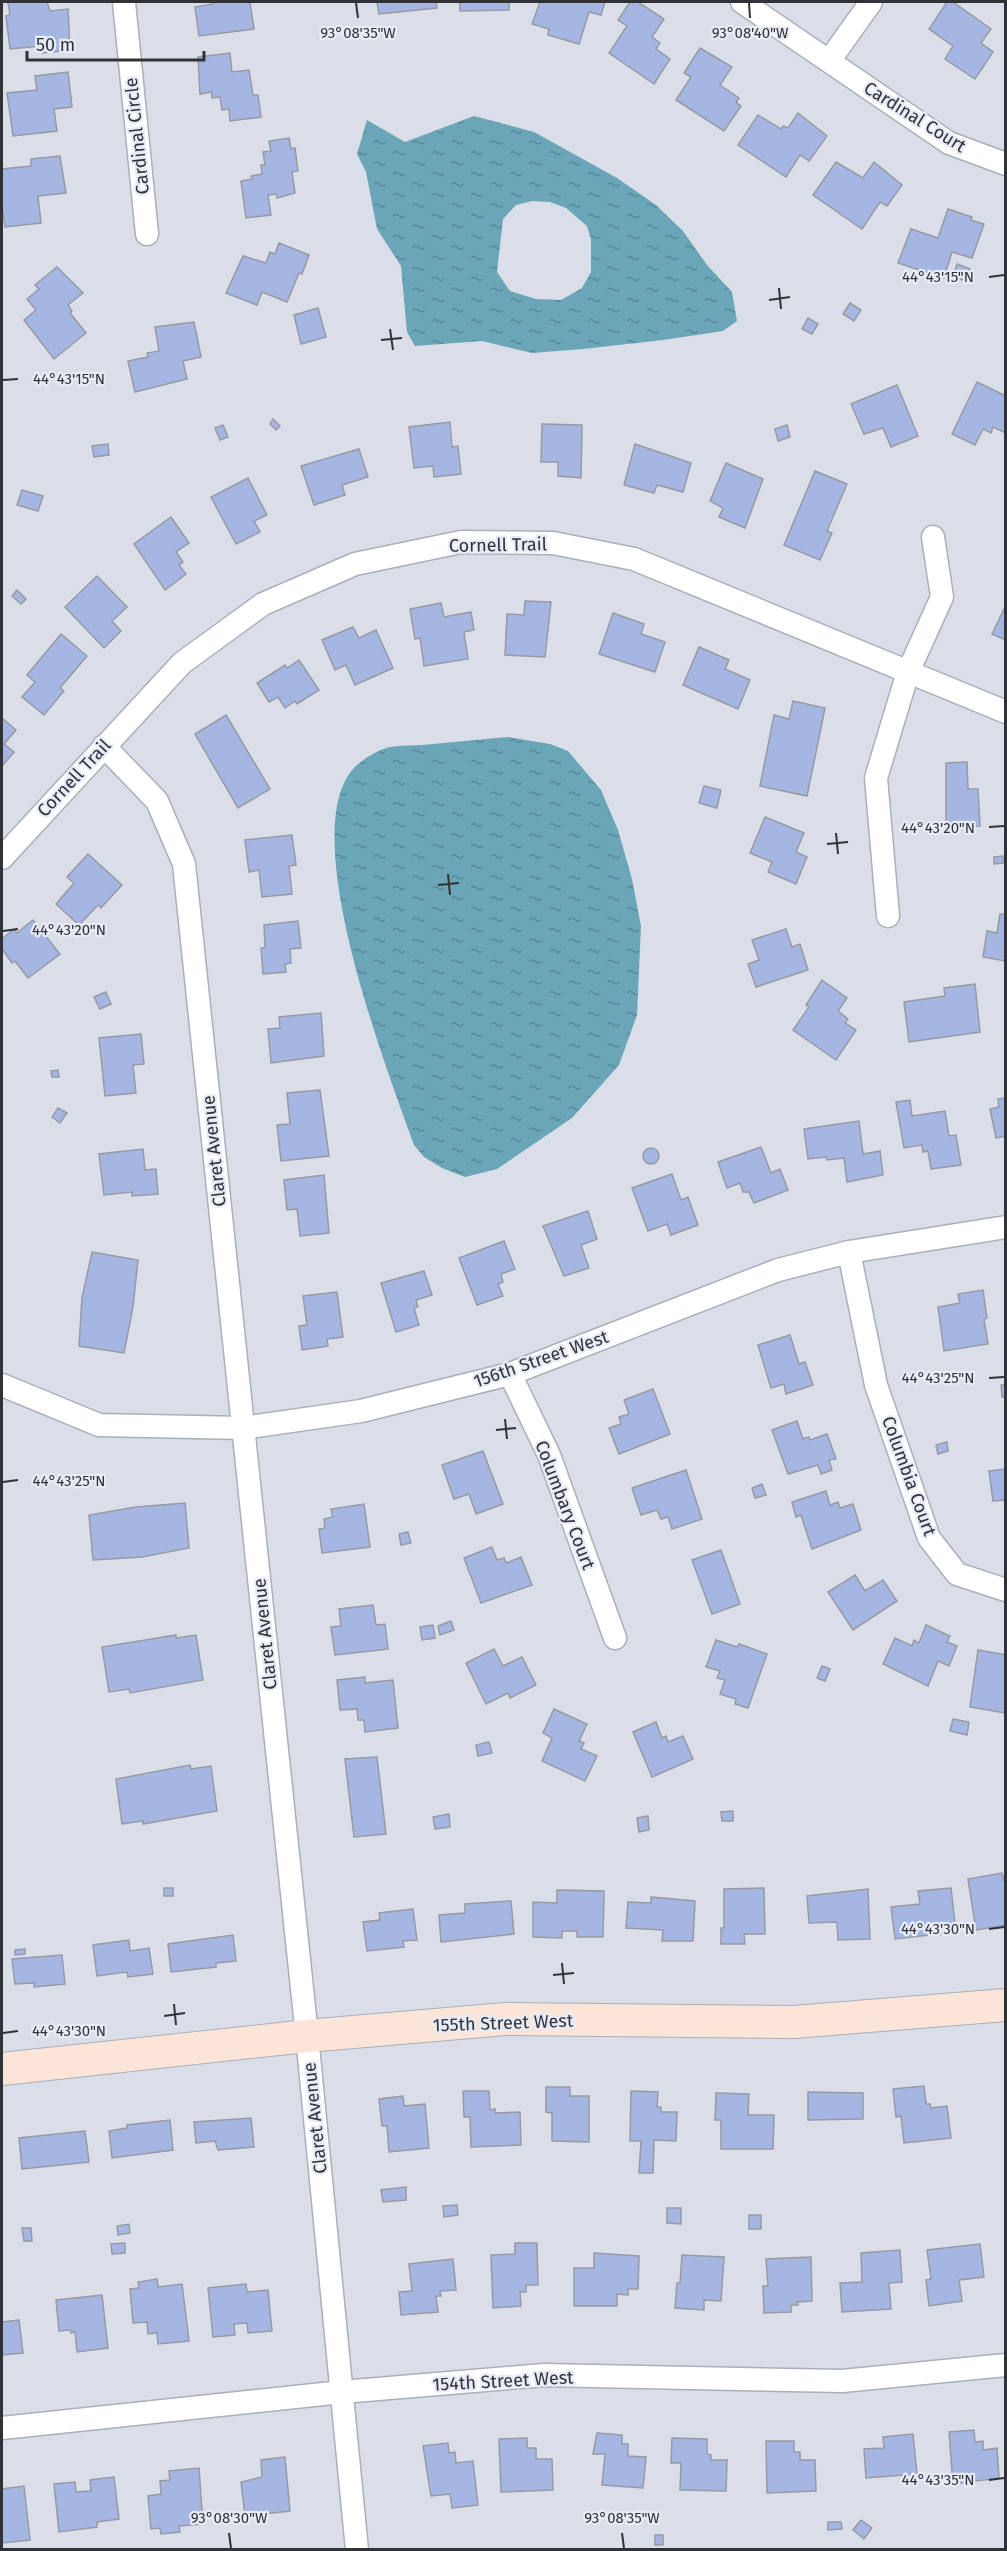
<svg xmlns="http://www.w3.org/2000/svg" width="1007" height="2551" font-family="'Fira Sans',sans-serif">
  <defs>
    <pattern id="water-ripples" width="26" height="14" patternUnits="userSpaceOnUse" patternTransform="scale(1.5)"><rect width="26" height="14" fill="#6aa6b8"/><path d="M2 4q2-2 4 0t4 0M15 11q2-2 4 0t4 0" fill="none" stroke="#588896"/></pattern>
  </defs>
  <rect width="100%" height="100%" fill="#dadee8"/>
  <g fill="url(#water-ripples)" fill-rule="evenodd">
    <path d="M474 116 534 132 617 178 656 205 683 231 707 265 732 292 737 321 723 331 663 340 583 349 532 353 482 341 415 346 407 332 401 266 377 229 366 172 357 154 367 120 405 142ZM532 201 550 202 566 208 587 226 591 240V272L582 288 561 300 536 299 510 291 497 272 503 219 516 205Z"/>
    <path d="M508 737 550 744 568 751 601 790 618 830 632 879 641 926 637 1015 619 1065 572 1118 497 1169 465 1177 442 1168 424 1157 414 1145C389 1074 286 813 362 761 368 756 378 751 386 748 397 745 411 746 422 745 451 742 479 740 508 737Z"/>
  </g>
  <g fill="#a6b6e3" stroke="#979aa4" stroke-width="1.5">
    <polygon points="8,2 47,2 50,11 68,9 70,50 42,53 41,46 10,49 6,16 10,15"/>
    <polygon points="212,2 250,2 254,29 199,36 195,7 213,4"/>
    <polygon points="377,2 436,2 437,8 379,14"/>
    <polygon points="460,2 509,2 509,10 460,11"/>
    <polygon points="540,2 605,2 601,15 589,12 579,44 548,35 549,29 532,24"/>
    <polygon points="630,2 638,2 664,19 652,37 660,43 656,49 670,59 654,84 609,53 627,26 618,20"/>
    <polygon points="947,2 953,2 991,29 981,43 993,52 975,79 945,59 953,46 929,29"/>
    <polygon points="700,48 732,67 720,85 739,98 736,103 741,106 724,131 676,100 691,77 684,73"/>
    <polygon points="230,53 232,72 249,70 253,95 258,95 261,117 230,121 229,109 222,110 220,97 212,98 212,92 200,94 198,57"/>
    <polygon points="68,72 72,107 54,109 57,131 13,136 7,93 37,90 35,76"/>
    <polygon points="798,113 827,136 809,161 800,155 786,177 738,145 758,115 781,129 783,126 788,128"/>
    <polygon points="289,138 291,149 295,148 298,171 292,172 295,193 277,198 277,194 268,195 271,215 246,218 241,181 252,179 251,176 262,174 261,165 265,165 263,152 271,151 269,141"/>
    <polygon points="60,156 66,193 38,196 41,223 5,227 2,206 2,169 31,166 31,159"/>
    <polygon points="836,162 863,178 874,162 902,185 887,206 880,202 862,229 813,195"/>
    <polygon points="948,209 972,217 971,220 984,224 972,258 952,252 944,278 898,263 911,229 938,238"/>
    <polygon points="279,243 309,255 302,274 299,273 287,302 262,292 257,305 226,293 243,256 266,263 270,252 275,254"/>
    <polygon points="957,264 970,269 966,281 953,277"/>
    <polygon points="57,267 83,293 68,305 72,311 70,313 86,333 54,359 24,320 36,310 27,299 39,289 35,285"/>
    <polygon points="850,303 861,310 854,321 843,314"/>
    <polygon points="318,308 326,337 301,344 294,315"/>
    <polygon points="808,318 818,324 812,334 802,329"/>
    <polygon points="194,322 201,357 183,361 187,379 135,392 128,361 148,357 147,353 159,351 155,327"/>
    <polygon points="977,382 1006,396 1006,433 993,427 991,433 983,429 975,445 952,434"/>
    <polygon points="897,385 918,436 891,447 883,428 864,434 851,404"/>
    <polygon points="273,419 280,426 276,430 270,424"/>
    <polygon points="450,422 452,447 458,446 461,474 434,477 433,466 414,468 409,427"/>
    <polygon points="542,424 582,425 581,478 558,476 558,462 541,462"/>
    <polygon points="223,425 228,437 220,440 215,428"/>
    <polygon points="787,425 790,437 778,441 775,429"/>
    <polygon points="108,444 109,455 94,457 92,446"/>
    <polygon points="635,444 691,463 683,492 657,485 654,493 624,485"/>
    <polygon points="359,449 368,477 342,485 345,495 314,505 301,466"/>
    <polygon points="726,463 763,479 745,528 719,517 723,508 710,501"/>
    <polygon points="815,471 847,484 827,531 832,533 820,560 784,545"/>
    <polygon points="248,478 267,515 254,521 260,532 236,544 211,497"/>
    <polygon points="22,490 43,496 38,511 17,505"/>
    <polygon points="171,517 189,543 176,552 183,562 179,565 186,574 165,590 134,544"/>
    <polygon points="97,576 127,607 112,621 121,631 104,648 65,607"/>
    <polygon points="17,590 26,599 21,604 12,596"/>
    <polygon points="525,601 551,602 545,657 505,655 507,614 524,615"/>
    <polygon points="441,603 444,617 471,612 474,630 464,632 468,659 424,666 420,638 415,639 410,609"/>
    <polygon points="1006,605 1006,640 992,634"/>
    <polygon points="613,613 644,624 641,634 665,642 655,672 599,654"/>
    <polygon points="353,627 359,638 376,630 393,668 355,685 346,665 335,670 322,640"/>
    <polygon points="61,634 87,656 60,688 64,691 44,715 22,697 35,682 27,675"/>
    <polygon points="699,647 729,660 725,669 750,680 738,709 683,685"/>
    <polygon points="299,660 319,690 297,704 295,701 285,708 278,697 269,702 257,683 285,665 287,668"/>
    <polygon points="793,701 825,708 807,796 760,786 774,715 789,719"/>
    <polygon points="226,715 270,789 238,808 195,734"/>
    <polygon points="2,718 16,730 4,744 14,752 2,766"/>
    <polygon points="967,762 968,789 978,789 980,826 946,827 946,763"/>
    <polygon points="704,786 721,790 717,808 699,803"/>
    <polygon points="765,817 804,833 796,852 807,857 796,884 768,872 772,862 750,853"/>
    <polygon points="292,835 296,865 289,866 292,894 262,897 259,870 249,872 245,840"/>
    <polygon points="88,854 122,885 101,908 98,905 79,925 56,904 74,883 67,877"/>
    <polygon points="1003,856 1003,863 994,864 994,857"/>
    <polygon points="1000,914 1006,915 1006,961 983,957 987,931 997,933"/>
    <polygon points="33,920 60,954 28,978 15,961 12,963 2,949 2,939 14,929 17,933"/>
    <polygon points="298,921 301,948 290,949 291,963 285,964 286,972 263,974 261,948 265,948 264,925"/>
    <polygon points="786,929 792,947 800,944 808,970 756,987 748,964 759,960 752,940"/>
    <polygon points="822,980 847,998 838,1011 848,1019 845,1023 856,1030 836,1060 793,1030 809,1007 806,1005"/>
    <polygon points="975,984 980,1032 909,1042 904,1002 945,996 944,988"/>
    <polygon points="106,992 111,1004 100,1009 94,997"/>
    <polygon points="321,1013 324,1056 271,1063 268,1029 280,1028 279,1017"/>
    <polygon points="141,1034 144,1064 133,1065 136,1093 105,1096 99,1038"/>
    <polygon points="58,1070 59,1077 52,1077 51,1071"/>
    <polygon points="320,1090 329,1156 281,1161 277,1125 290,1124 287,1093"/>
    <polygon points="1006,1098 1006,1136 996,1138 990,1109 999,1107 998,1099"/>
    <polygon points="910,1100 912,1116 945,1111 949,1136 956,1135 961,1165 931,1169 928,1151 923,1152 922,1145 904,1148 896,1102"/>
    <polygon points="58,1108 67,1113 60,1123 52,1117"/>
    <polygon points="859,1121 863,1154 880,1151 883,1175 847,1182 844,1158 827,1160 826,1157 808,1159 804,1129"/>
    <polygon points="761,1147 771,1173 780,1169 788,1190 754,1203 749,1192 743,1192 740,1183 727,1188 718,1162"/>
    <circle cx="651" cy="1156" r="8"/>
    <polygon points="143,1149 145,1170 156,1169 158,1194 132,1196 132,1192 104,1195 99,1154"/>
    <polygon points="672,1174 681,1200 688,1197 698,1225 671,1235 667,1224 648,1231 632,1188"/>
    <polygon points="324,1175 329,1233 300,1236 297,1209 287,1210 284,1180"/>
    <polygon points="588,1211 597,1239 581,1245 589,1268 564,1276 543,1226"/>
    <polygon points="504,1241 515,1269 501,1274 503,1282 498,1284 503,1296 477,1305 459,1258"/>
    <polygon points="92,1252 138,1260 133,1307 124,1353 79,1346 82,1298"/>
    <polygon points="424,1271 432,1295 416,1300 418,1307 414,1308 419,1325 396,1332 381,1283"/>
    <polygon points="983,1290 987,1318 984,1319 988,1344 944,1351 938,1307 960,1303 958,1294"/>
    <polygon points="337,1292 343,1337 327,1339 328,1346 302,1350 299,1326 307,1325 303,1296"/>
    <polygon points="790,1335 799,1364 805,1362 813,1385 786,1394 784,1384 771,1388 758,1345"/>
    <polygon points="1001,1385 1006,1385 1006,1397 1002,1397"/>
    <polygon points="653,1389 670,1434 619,1454 609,1428 621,1424 619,1417 629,1414 624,1400"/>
    <polygon points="797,1421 803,1439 809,1437 810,1440 827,1434 836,1459 829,1460 832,1470 821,1474 818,1465 788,1474 772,1430"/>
    <polygon points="947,1442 948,1451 938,1454 936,1445"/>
    <polygon points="483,1451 503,1504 476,1514 469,1494 454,1499 442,1465"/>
    <polygon points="1006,1469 1006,1500 993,1501 989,1471"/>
    <polygon points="686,1470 702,1519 672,1529 668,1517 661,1519 657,1510 641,1515 632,1488"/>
    <polygon points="762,1484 766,1495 755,1498 752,1488"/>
    <polygon points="826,1491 830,1505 838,1502 840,1508 853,1504 861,1530 812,1549 801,1515 796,1517 792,1502"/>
    <polygon points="185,1503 189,1548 142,1557 93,1560 89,1515 136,1507"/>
    <polygon points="364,1504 370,1547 322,1553 319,1529 325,1528 324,1519 333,1517 331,1509"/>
    <polygon points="408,1532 411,1543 401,1545 399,1534"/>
    <polygon points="492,1547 497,1560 504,1558 506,1563 521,1557 532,1585 481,1603 464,1558"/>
    <polygon points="721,1550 740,1604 712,1614 692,1560"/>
    <polygon points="855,1575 865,1591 883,1580 897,1601 853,1630 828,1592"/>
    <polygon points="373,1605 376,1625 385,1624 388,1649 335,1655 331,1627 341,1626 339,1609"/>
    <polygon points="451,1621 454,1630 440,1635 438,1626"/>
    <polygon points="433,1625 435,1638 422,1640 420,1627"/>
    <polygon points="926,1625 950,1636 947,1642 957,1646 949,1666 938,1661 928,1686 883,1664 895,1638 912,1646 914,1640 919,1643"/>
    <polygon points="176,1635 176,1638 196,1635 203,1680 130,1693 129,1689 109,1692 102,1647"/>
    <polygon points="716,1640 737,1647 739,1644 767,1654 748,1708 735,1704 736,1699 720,1694 725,1680 717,1678 720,1671 706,1667"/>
    <polygon points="494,1649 503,1666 522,1657 536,1685 510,1698 508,1693 486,1704 466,1663"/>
    <polygon points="978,1650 1006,1655 1006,1713 970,1707"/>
    <polygon points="822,1666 830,1669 825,1681 817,1678"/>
    <polygon points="365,1677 365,1683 393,1680 398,1728 365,1732 364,1720 358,1720 357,1709 340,1710 337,1680"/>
    <polygon points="554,1709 587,1724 579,1741 584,1743 581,1749 597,1756 585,1781 542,1761 552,1738 543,1733"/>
    <polygon points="953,1719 969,1722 967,1735 950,1731"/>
    <polygon points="656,1722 662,1738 666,1736 668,1742 683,1736 693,1759 652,1777 633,1732"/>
    <polygon points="489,1742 492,1753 478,1756 476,1745"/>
    <polygon points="377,1757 386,1834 354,1837 345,1759"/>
    <polygon points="190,1765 191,1769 211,1766 217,1811 143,1824 143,1821 122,1824 116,1779"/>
    <polygon points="733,1811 733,1821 722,1821 721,1812"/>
    <polygon points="449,1814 450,1827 435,1829 433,1817"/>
    <polygon points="648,1816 649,1830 639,1832 637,1818"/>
    <polygon points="1002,1873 1006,1888 1006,1925 976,1930 968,1879"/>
    <rect x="164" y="1888" width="9" height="8"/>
    <polygon points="764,1888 765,1934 744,1934 745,1944 721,1944 721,1928 724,1928 724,1889"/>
    <polygon points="951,1888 956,1932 895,1939 891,1907 920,1904 918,1891"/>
    <polygon points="868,1889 870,1939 838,1940 837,1922 809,1923 807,1896"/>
    <polygon points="557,1890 604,1891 603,1937 577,1937 577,1931 562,1931 562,1938 533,1937 533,1902 557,1903"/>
    <polygon points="651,1897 695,1901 693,1941 662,1941 663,1930 626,1928 628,1902 651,1903"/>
    <polygon points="511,1901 514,1934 441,1942 439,1915 465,1913 465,1904"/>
    <polygon points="413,1909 417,1940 403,1941 404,1947 367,1951 363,1922 380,1920 379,1913"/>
    <polygon points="233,1935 236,1961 216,1963 216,1967 171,1972 168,1944"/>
    <polygon points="129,1940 130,1951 149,1948 153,1974 128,1977 127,1972 97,1976 93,1945"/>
    <polygon points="25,1949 25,1954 15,1955 15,1950"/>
    <polygon points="62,1955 65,1984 34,1987 34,1983 15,1984 12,1959"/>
    <polygon points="924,2086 926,2104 930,2104 931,2108 947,2106 951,2138 904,2143 901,2116 896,2117 893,2089"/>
    <polygon points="546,2087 570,2087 570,2096 589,2096 589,2142 552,2141 552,2113 546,2112"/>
    <polygon points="463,2091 489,2091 490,2110 495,2109 495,2113 520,2112 521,2145 471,2147 470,2117 464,2117"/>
    <polygon points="631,2091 658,2092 657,2107 661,2107 661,2112 677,2112 676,2141 654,2140 653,2173 639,2173 641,2141 630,2141"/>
    <polygon points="808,2092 863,2093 863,2119 808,2120"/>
    <polygon points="716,2093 749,2094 748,2115 774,2115 773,2149 721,2149 721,2120 715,2120"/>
    <polygon points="403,2096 404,2106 425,2104 429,2148 389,2152 387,2126 382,2126 379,2099"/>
    <polygon points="251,2118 254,2147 218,2150 215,2141 196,2143 194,2122"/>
    <polygon points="170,2120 173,2150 112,2158 109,2131 127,2128 127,2125"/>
    <polygon points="85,2131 89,2162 22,2169 19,2138"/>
    <polygon points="406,2187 406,2200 383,2202 381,2190"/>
    <polygon points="457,2205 458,2215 444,2217 443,2206"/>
    <polygon points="667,2208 681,2208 681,2224 667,2223"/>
    <rect x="749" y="2215" width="12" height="14"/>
    <polygon points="129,2224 130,2233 118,2235 117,2226"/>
    <polygon points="22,2228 31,2228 32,2241 24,2241"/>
    <polygon points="125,2243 125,2253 112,2254 111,2244"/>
    <polygon points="515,2243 537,2243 538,2285 526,2285 526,2292 520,2292 521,2306 493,2308 491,2255 515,2254"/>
    <polygon points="980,2244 984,2277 959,2280 962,2301 929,2306 926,2280 931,2279 927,2250"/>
    <polygon points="900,2250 902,2282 889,2283 891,2309 842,2312 840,2283 862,2282 861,2253"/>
    <polygon points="594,2253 639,2256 638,2289 628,2289 628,2295 617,2294 617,2306 574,2306 574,2268 594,2268"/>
    <polygon points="682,2255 724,2257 721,2301 704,2300 704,2310 675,2308 677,2283 680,2283"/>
    <polygon points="811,2257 812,2301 797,2302 798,2305 791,2305 791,2312 764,2313 763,2286 768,2286 766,2259"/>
    <polygon points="453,2259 456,2290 440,2291 441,2296 436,2296 438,2312 401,2315 399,2292 412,2291 409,2264"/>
    <polygon points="157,2279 158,2287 182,2284 189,2341 158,2344 157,2333 148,2334 147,2322 133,2323 130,2289 139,2288 138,2282"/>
    <polygon points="246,2284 247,2292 268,2290 272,2331 248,2333 247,2323 234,2324 235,2335 213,2337 208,2288"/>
    <polygon points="102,2295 108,2348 77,2352 75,2332 71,2333 70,2330 59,2331 56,2300"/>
    <polygon points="19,2320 23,2353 2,2355 2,2322"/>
    <polygon points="974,2430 975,2442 983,2441 983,2450 997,2448 999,2478 953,2484 949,2432"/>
    <polygon points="597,2433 622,2435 622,2444 628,2444 628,2456 646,2457 643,2488 602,2485 605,2454 593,2454"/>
    <polygon points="913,2434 917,2474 866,2478 864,2449 884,2448 883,2437"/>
    <polygon points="527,2438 527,2448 536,2448 536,2459 552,2459 553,2490 501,2492 499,2439"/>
    <polygon points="672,2438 707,2439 707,2454 711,2455 711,2460 727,2460 726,2491 680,2490 681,2463 671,2463"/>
    <polygon points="766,2441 794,2441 794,2452 800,2452 800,2460 815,2460 816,2491 767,2493"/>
    <polygon points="448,2443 449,2453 455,2452 456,2463 473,2461 478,2505 452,2508 450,2494 431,2496 423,2446"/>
    <polygon points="285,2457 290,2511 245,2516 241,2482 262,2477 261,2460"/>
    <polygon points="199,2468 203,2524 179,2526 180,2532 161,2534 160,2528 151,2529 148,2496 161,2494 160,2481 170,2480 169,2471"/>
    <polygon points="114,2477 119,2519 97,2522 97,2527 59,2532 54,2484 75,2482 76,2492 91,2491 90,2480"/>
    <polygon points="24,2486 30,2540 2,2543 2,2489"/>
    <polygon points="861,2520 872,2528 864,2539 853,2530"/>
    <polygon points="828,2522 841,2522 842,2529 828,2530"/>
    <rect x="655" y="2535" width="8" height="10"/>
  </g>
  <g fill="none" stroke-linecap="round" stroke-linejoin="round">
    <defs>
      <g id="street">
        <polyline points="124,2 147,234"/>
        <polyline points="742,2 949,143 1006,164"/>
        <polyline points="829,61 871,2"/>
        <polyline points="104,746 157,801 184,864 307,2036 357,2550"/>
        <polyline points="2,858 182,663 263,604 355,564 461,542 553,543 634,559 1006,712"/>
        <polyline points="888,916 876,778 908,672 942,597 933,537"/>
        <polyline points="849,1252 876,1385 929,1538 957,1574 1006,1590"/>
        <polyline points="510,1374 549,1455 615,1638"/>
        <polyline points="2,1385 99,1425 243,1428 361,1411 510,1374 778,1270 849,1252 1006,1227"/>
        <polyline points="2,2428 342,2392 544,2375 842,2381 1006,2365"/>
      </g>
      <polyline id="secondary" points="2,2069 307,2036 505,2019 794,2022 1006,2005"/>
    </defs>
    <use href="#street" stroke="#abafb9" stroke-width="25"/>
    <use href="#secondary" stroke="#abafb9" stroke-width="34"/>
    <use href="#street" stroke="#fff" stroke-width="22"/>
    <use href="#secondary" stroke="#fbe5d9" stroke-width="32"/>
  </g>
  <path fill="none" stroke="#313236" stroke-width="2" d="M356 3 358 18M749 3 750 18M989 277 1004 275M779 288 781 309M769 300 790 297M390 329 393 350M381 340 402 338M3 380 18 379M989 827 1004 826M836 833 838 854M827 844 848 842M448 874 450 895M438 885 459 883M3 931 18 929M989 1378 1004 1377M505 1419 507 1439M496 1430 516 1428M3 1482 18 1480M989 1929 1004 1927M562 1963 564 1984M553 1975 574 1973M174 2004 176 2025M164 2016 185 2013M3 2033 18 2031M989 2480 1004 2478M229 2533 231 2548M622 2533 624 2548"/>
  <g text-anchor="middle" stroke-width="4.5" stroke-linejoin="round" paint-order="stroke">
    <g font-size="18" fill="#313236" stroke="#e7ebf6">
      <text transform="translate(915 117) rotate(32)" y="6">Cardinal Court</text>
      <text transform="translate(137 136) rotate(-96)" y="6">Cardinal Circle</text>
      <text transform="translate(498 545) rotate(-1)" y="6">Cornell Trail</text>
      <text transform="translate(74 778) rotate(-47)" y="6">Cornell Trail</text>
      <text transform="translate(214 1151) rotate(-96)" y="6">Claret Avenue</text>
      <text transform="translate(541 1359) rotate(-19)" y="6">156th Street West</text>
      <text transform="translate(909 1476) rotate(70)" y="6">Columbia Court</text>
      <text transform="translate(565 1505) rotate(69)" y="6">Columbary Court</text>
      <text transform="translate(265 1634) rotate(-96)" y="6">Claret Avenue</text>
      <text transform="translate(503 2023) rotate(-2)" y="6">155th Street West</text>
      <text transform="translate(315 2118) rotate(-96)" y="6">Claret Avenue</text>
      <text transform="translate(503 2381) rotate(-3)" y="6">154th Street West</text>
    </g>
  </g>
  <g font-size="15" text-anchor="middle" fill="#313236" stroke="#e7ebf6" stroke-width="4.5" stroke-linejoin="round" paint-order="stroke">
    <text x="358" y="38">93°08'35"W</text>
    <text x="750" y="38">93°08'40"W</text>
    <text x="938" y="282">44°43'15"N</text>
    <text x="69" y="384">44°43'15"N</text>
    <text x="938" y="833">44°43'20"N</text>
    <text x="69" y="935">44°43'20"N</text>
    <text x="938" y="1383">44°43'25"N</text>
    <text x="69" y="1486">44°43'25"N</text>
    <text x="938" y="1934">44°43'30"N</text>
    <text x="69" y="2036">44°43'30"N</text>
    <text x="938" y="2485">44°43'35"N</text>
    <text x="229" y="2523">93°08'30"W</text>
    <text x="622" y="2523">93°08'35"W</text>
  </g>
  <rect width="1007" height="2551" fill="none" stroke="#313236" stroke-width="6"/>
  <path d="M27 51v9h177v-9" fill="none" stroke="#313236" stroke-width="3"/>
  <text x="36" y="51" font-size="18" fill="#313236" stroke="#e7ebf6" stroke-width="4.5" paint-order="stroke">50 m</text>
</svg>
